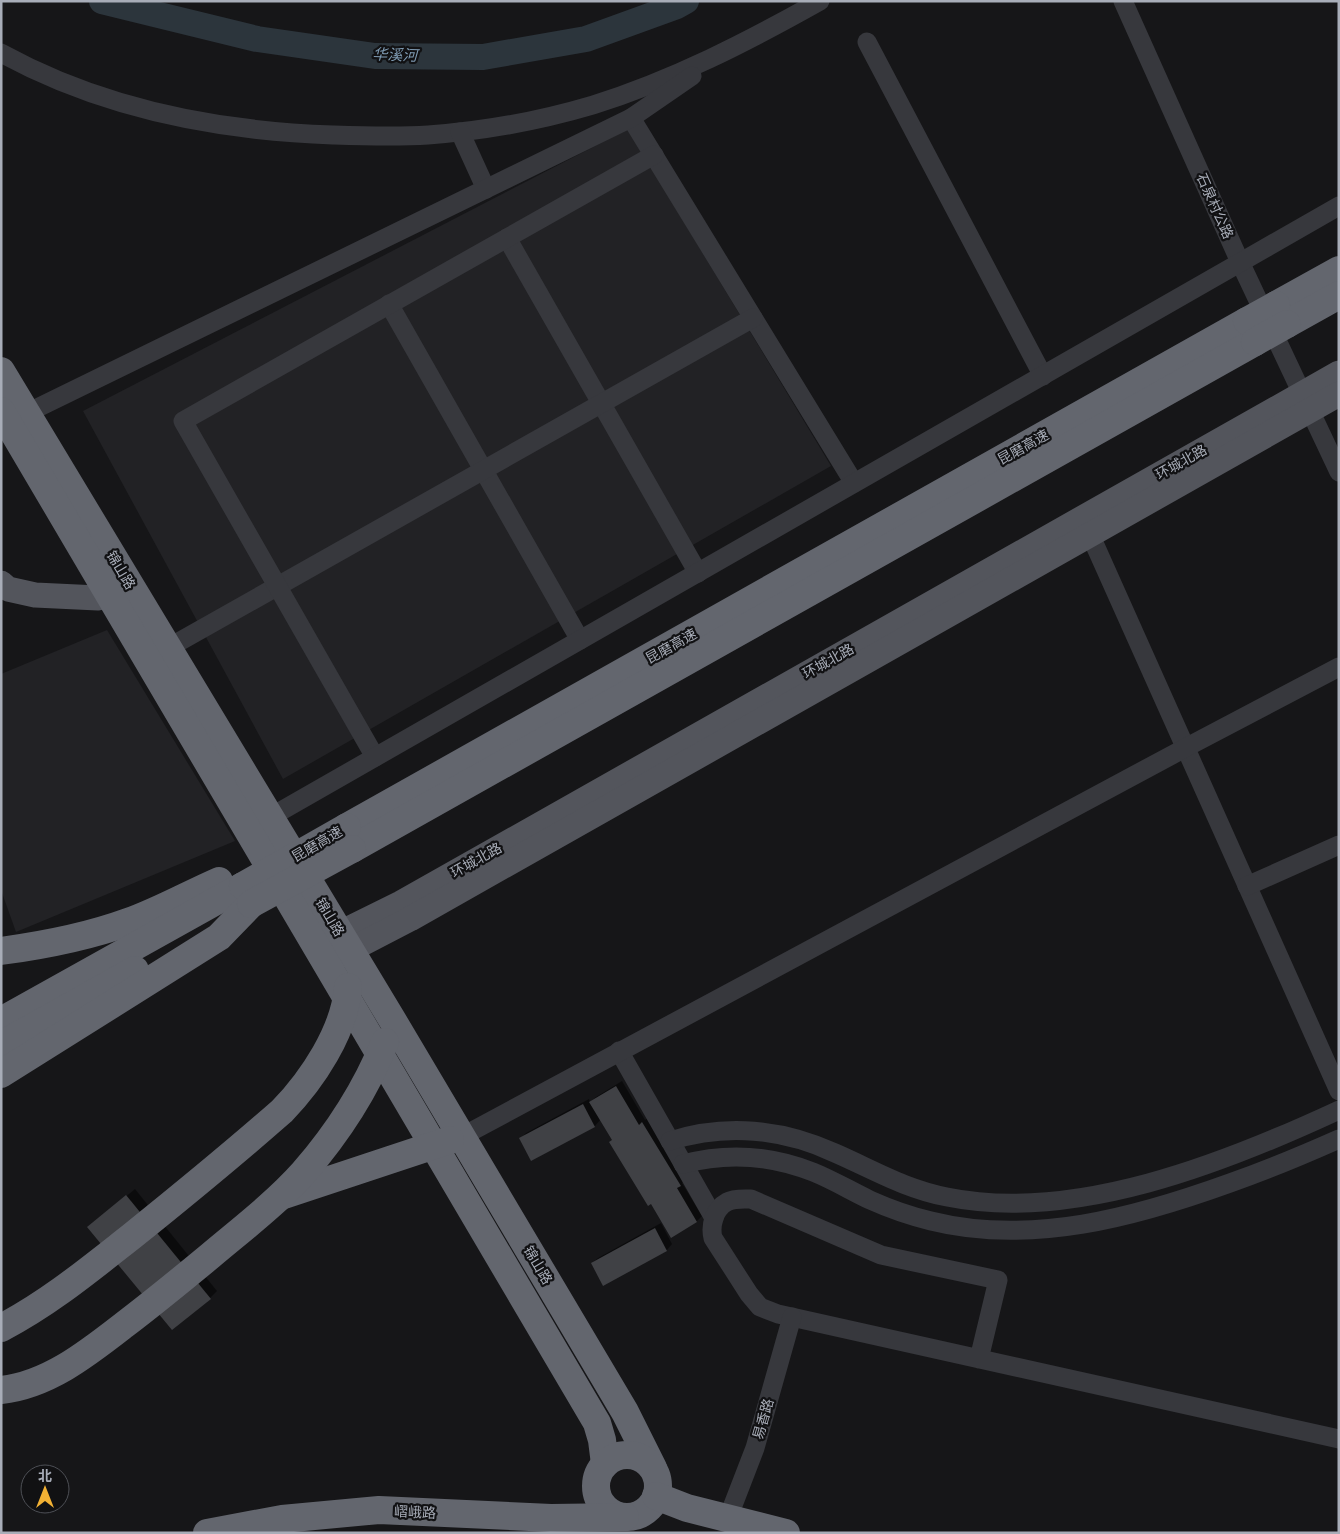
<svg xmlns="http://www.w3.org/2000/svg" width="1340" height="1534" font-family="'Source Sans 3','Noto Sans SC',sans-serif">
  <rect width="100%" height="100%" fill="#161618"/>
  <g fill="#222225">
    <polygon points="628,129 831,466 283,779 83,411"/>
    <polygon points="107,630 235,841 16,932 1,890 1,674"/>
  </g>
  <g fill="#0007">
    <polygon points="622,1081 645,1120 648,1118 685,1180 682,1183 702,1216 697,1221 672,1236 601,1119 595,1126 532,1160 520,1139 526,1133 589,1099 590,1102 596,1097"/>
    <polygon points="135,1189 217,1291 210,1298 89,1227"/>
    <polygon points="661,1223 672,1244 667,1250 604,1284 592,1263 598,1258"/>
  </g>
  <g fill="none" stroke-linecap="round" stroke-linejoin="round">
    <polyline stroke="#2c353c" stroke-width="26" points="102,1 257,39 375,56 483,57 586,39 677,6 686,1"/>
  </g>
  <g fill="#404145">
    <polygon points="616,1086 639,1125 642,1122 681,1186 677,1188 697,1222 671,1238 651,1204 648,1206 609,1142 612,1140 589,1102"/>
    <polygon points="583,1104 595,1127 531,1161 519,1138"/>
    <polygon points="126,1195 211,1299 172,1330 87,1227"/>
    <polygon points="655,1228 667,1251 603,1286 591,1263"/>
  </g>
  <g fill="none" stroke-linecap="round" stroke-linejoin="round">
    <g stroke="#37383d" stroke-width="19">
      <polyline points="1123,1 1240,262 1339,472"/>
      <polyline points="867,42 1043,376"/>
      <path d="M1 53C103 109 217 131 333 135 365 136 396 137 428 135 484 131 539 121 593 105 673 80 747 42 820 1"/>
      <polyline points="631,118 854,483"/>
      <polyline points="460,132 486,189"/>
      <polyline points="507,238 698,573"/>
      <polyline points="389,304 580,640"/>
      <polyline points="27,413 631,118 692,76"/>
      <polyline points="1085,523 1339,1091"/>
      <polyline points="168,648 753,318"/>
      <polyline points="375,757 183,421 654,155"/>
      <polyline points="260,823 1339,206"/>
      <polyline points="1247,886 1339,845"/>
      <polyline points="619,1051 714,1218"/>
      <polyline points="461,1137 1185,748 1339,667"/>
      <path d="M670 1141C726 1123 783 1129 835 1153 874 1170 905 1189 947 1197 1074 1223 1225 1163 1339 1110"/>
      <path d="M683 1164C728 1152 770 1155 813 1172 833 1180 851 1191 870 1200 890 1209 910 1216 931 1221 1031 1246 1136 1217 1230 1183 1267 1170 1303 1155 1339 1139"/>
      <path d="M979 1359 998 1280 881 1255 751 1199C744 1199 734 1198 727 1202 714 1209 710 1226 713 1238L749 1294 760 1307 778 1314 1339 1439"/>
      <polyline points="728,1518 755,1448 792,1317"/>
    </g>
    <g stroke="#53555c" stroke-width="25">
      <polyline points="1,583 8,589 35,595 98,598 110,596 126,587"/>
      <polyline points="322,942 401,903 1339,373"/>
      <polyline points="333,959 410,919 1339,394"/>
    </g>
    <g stroke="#63666e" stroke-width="28">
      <polyline points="1276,305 1339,270"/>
      <polyline points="1287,324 1339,295"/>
      <polyline points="1,371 393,1021 625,1412 653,1468"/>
      <polyline points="1,411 597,1423 602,1440 605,1464"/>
      <polyline points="347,827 1247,321"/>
      <polyline points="352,849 1255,342"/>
      <path d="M1 951C45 945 87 937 128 922 159 911 189 894 219 881"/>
      <polyline points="1,1021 243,886"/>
      <polyline points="1,1045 135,970"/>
      <polyline points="1,1074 219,937 251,904"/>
      <polyline points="284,1195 450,1140"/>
      <path d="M1 1328C49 1303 90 1269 132 1236 183 1195 233 1154 282 1111 312 1080 345 1031 348 987"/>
      <path d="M1 1390C48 1385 88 1353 124 1325 153 1303 181 1280 210 1256 242 1229 275 1204 303 1173 337 1134 366 1089 385 1042"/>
      <circle cx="627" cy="1486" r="31"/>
      <polyline points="656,1496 687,1508 786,1533"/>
      <polyline points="207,1533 282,1519 379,1510 551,1518 625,1517"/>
    </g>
    <g stroke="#63666e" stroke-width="28">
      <polyline points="1247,321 1276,305"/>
      <polyline points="1255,342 1287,324"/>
      <polyline points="243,886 347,827"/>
      <polyline points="251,904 352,849"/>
    </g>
  </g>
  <g text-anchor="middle" stroke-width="4.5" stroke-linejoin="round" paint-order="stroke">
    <g font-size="14" fill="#a8adb8" stroke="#111113">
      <text transform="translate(1215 206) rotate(66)" y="5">石泉村公路</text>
      <text transform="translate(1023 447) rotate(-29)" y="5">昆磨高速</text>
      <text transform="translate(1181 462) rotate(-29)" y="5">环城北路</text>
      <text transform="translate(121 570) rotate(59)" y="5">锦山路</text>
      <text transform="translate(671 646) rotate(-29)" y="5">昆磨高速</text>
      <text transform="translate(828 661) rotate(-29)" y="5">环城北路</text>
      <text transform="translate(317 844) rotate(-30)" y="5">昆磨高速</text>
      <text transform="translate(476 860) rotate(-29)" y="5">环城北路</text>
      <text transform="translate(330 917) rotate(59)" y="5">锦山路</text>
      <text transform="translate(538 1265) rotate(59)" y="5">锦山路</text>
      <text transform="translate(763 1419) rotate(-74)" y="5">易香路</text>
      <text transform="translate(415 1512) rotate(3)" y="5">嶍峨路</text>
    </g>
    <g font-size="15" font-style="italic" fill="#7f9bb3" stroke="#111113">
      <text transform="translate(395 55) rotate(2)" y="5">华溪河</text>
    </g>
  </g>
  <rect width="1340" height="1534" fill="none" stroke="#a8adb8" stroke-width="5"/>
  <g transform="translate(45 1489)"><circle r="24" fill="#111113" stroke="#4d4f55"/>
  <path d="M0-4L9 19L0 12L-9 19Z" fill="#f2b134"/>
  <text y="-8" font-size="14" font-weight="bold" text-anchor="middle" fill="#a8adb8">北</text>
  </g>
</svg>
